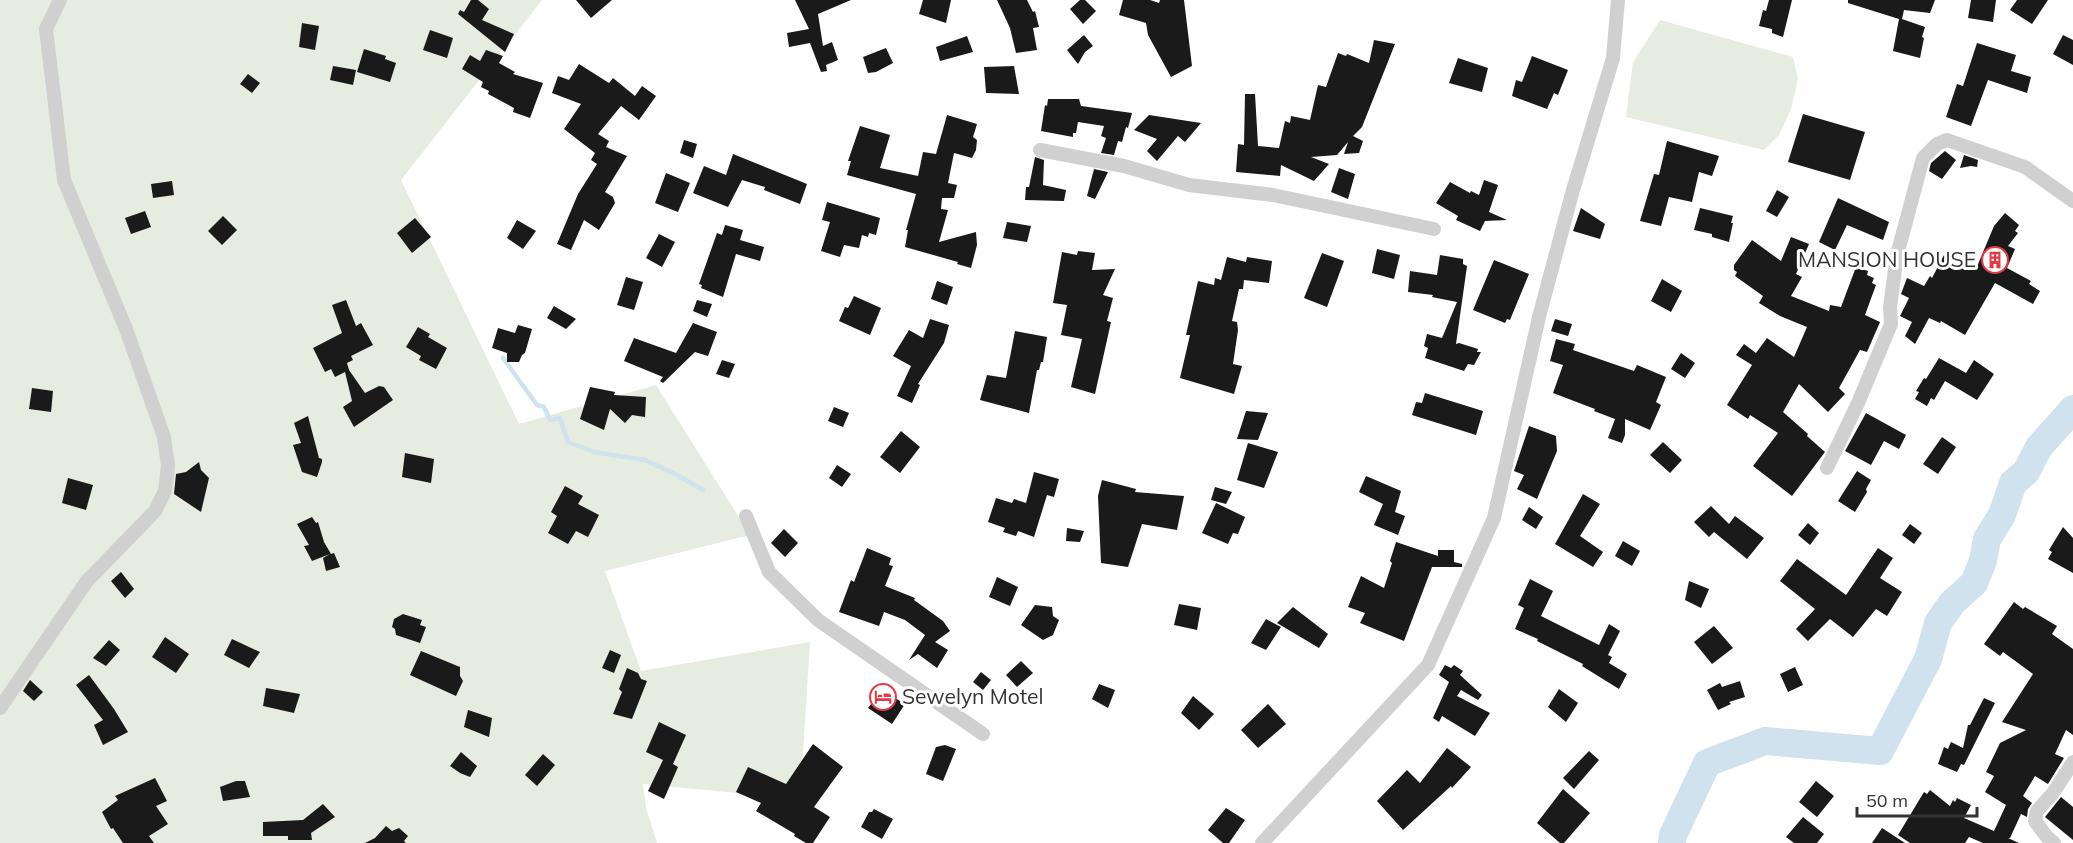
<svg xmlns="http://www.w3.org/2000/svg" width="2073" height="843" font-family="Mulish,sans-serif">
  <rect width="100%" height="100%" fill="#fff"/>
  <g fill="#e6ecdf">
    <polygon points="0,0 542,0 401,180 519,424 656,385 750,535 605,571 641,671 810,642 800,799 643,784 646,808 657,843 0,843"/>
    <polygon points="1660,20 1793,57 1798,79 1791,109 1779,135 1764,150 1626,117 1633,62"/>
  </g>
  <g fill="none" stroke-linecap="round" stroke-linejoin="round">
    <polyline stroke="#cfe2ee" stroke-width="4.5" points="503,358 537,405 544,407 550,420 560,418 568,442 594,452 645,460 677,475 703,490"/>
    <polyline stroke="#cfe2ee" stroke-width="28" points="1672,843 1673,835 1707,763 1765,741 1880,751 1928,659 1938,623 1952,603 1974,583 1983,561 1987,539 2002,515 2013,483 2026,472 2039,447 2073,409"/>
  </g>
  <g fill="#1a1a1a">
    <polygon points="471,0 478,0 489,9 482,20 514,34 505,52 458,14 460,10 464,12"/>
    <polygon points="576,0 612,0 591,18"/>
    <polygon points="795,0 851,0 818,14 823,46 832,42 838,60 826,65 827,71 821,72 810,43 789,47 787,33 809,29"/>
    <polygon points="923,0 951,0 946,23 919,14"/>
    <polygon points="997,0 1027,0 1033,12 1035,11 1039,27 1033,28 1037,50 1016,53 1010,28"/>
    <polygon points="1080,0 1085,0 1096,11 1083,24 1070,9"/>
    <polygon points="1123,0 1150,0 1159,3 1160,0 1184,0 1192,66 1171,77 1148,35 1146,23 1119,15"/>
    <polygon points="1769,0 1792,0 1783,37 1772,33 1772,29 1759,26 1763,10 1766,11"/>
    <polygon points="1848,0 1935,0 1930,13 1904,10 1902,19 1925,27 1922,37 1924,38 1920,58 1893,51 1899,19 1848,3"/>
    <polygon points="1971,0 1996,0 1993,22 1968,18"/>
    <polygon points="2017,0 2048,0 2032,24 2010,10"/>
    <polygon points="302,23 319,26 315,50 299,47"/>
    <polygon points="430,30 453,38 447,58 423,50"/>
    <polygon points="1084,35 1093,46 1085,52 1078,64 1067,50"/>
    <polygon points="2063,35 2073,40 2073,65 2053,54"/>
    <polygon points="967,36 973,52 940,61 936,47"/>
    <polygon points="1374,40 1395,44 1362,127 1353,136 1363,141 1359,153 1344,154 1348,142 1337,155 1311,157 1329,164 1314,181 1281,165 1280,176 1236,172 1238,144 1244,145 1245,94 1255,94 1258,146 1279,148 1285,121 1290,123 1291,116 1310,120 1318,85 1326,87 1338,53 1346,56 1347,54 1369,63"/>
    <polygon points="1977,43 2016,55 2011,71 2031,77 2027,93 1988,80 1971,126 1946,117 1957,84 1963,86"/>
    <polygon points="886,48 893,63 876,72 868,73 863,57"/>
    <polygon points="364,49 386,56 385,59 396,63 390,82 357,72"/>
    <polygon points="486,50 503,56 499,63 515,72 513,74 543,83 530,118 513,112 514,108 488,94 489,91 481,87 483,82 462,69 470,55 480,61"/>
    <polygon points="1532,56 1568,70 1558,95 1554,93 1547,109 1512,96 1516,80 1522,82"/>
    <polygon points="1458,58 1488,68 1482,92 1449,83"/>
    <polygon points="579,64 609,83 613,78 635,96 642,86 656,96 639,120 621,106 598,134 609,141 606,147 627,156 605,192 613,197 615,203 599,230 584,220 571,250 557,244 578,194 597,164 591,160 595,153 564,129 581,104 552,93 558,76 569,80"/>
    <polygon points="333,66 356,70 353,85 330,80"/>
    <polygon points="1014,66 1019,94 986,93 984,67"/>
    <polygon points="248,74 260,83 252,93 240,84"/>
    <polygon points="1048,99 1079,99 1081,106 1132,113 1128,128 1126,127 1122,142 1118,141 1114,155 1101,153 1106,138 1101,136 1104,126 1078,122 1076,133 1073,133 1073,137 1041,131 1045,105 1047,106"/>
    <polygon points="1803,114 1865,132 1850,180 1788,162"/>
    <polygon points="947,115 977,124 973,137 977,140 976,150 972,158 954,153 948,183 957,185 954,198 942,198 941,209 948,210 939,242 976,232 977,245 971,268 957,264 958,262 905,247 908,230 906,230 916,194 847,175 851,161 848,161 860,126 890,135 880,168 918,176 923,152 936,154"/>
    <polygon points="1149,115 1201,123 1185,142 1178,136 1157,161 1147,151 1157,139 1134,130"/>
    <polygon points="684,140 697,144 693,158 680,153"/>
    <polygon points="1667,141 1719,156 1712,176 1699,172 1692,202 1669,197 1661,226 1640,221 1654,174 1659,175"/>
    <polygon points="1945,151 1956,160 1942,179 1929,171 1931,163"/>
    <polygon points="733,154 807,184 800,204 764,190 765,187 742,180 728,207 693,193 704,166 726,175"/>
    <polygon points="1964,155 1978,160 1977,167 1971,166 1960,168"/>
    <polygon points="1035,157 1044,160 1043,185 1066,190 1064,201 1025,200 1026,187 1029,187"/>
    <polygon points="1339,168 1355,174 1348,199 1331,192"/>
    <polygon points="1094,169 1108,172 1095,199 1087,196"/>
    <polygon points="666,173 690,183 678,212 655,203"/>
    <polygon points="1484,180 1498,185 1489,212 1507,220 1485,221 1480,231 1456,220 1458,216 1436,203 1450,182 1470,193 1471,191 1479,195"/>
    <polygon points="172,181 174,195 153,198 151,184"/>
    <polygon points="1777,190 1789,197 1777,217 1766,211"/>
    <polygon points="1838,198 1889,222 1883,240 1847,225 1835,250 1819,242"/>
    <polygon points="827,202 880,218 876,235 869,233 868,237 862,235 859,248 844,245 840,257 821,251 830,222 822,220"/>
    <polygon points="1581,208 1605,224 1600,239 1573,231"/>
    <polygon points="1700,208 1733,216 1731,223 1733,223 1729,242 1712,237 1712,234 1694,230"/>
    <polygon points="145,211 151,227 131,234 125,218"/>
    <polygon points="2005,213 2019,225 2015,231 2018,233 2008,246 2015,249 2007,268 2031,281 2029,284 2040,291 2033,304 1995,283 1965,335 1941,321 1940,323 1929,318 1915,344 1905,336 1912,322 1900,316 1909,298 1901,294 1907,278 1924,286 1930,276 1932,278 1944,255 1976,269 1994,226"/>
    <polygon points="223,216 237,230 222,245 208,231"/>
    <polygon points="415,218 431,237 412,253 397,233"/>
    <polygon points="517,220 536,231 523,249 507,238"/>
    <polygon points="1007,222 1031,226 1027,242 1003,238"/>
    <polygon points="725,225 743,230 740,240 764,247 760,261 736,254 723,297 701,288 702,285 699,284 717,233 722,235"/>
    <polygon points="659,234 675,242 662,267 646,258"/>
    <polygon points="1791,237 1809,244 1796,274 1802,277 1791,296 1829,311 1830,305 1841,307 1856,267 1868,271 1867,275 1874,278 1872,283 1876,285 1865,315 1880,322 1867,352 1860,350 1839,388 1845,394 1828,412 1799,384 1783,412 1808,434 1807,436 1825,452 1792,496 1753,466 1778,433 1750,415 1748,419 1727,405 1752,365 1736,355 1744,344 1756,353 1767,338 1794,357 1807,327 1780,316 1759,303 1763,296 1735,276 1737,272 1734,270 1734,265 1752,240 1781,261"/>
    <polygon points="1377,249 1400,255 1394,279 1372,273"/>
    <polygon points="1078,251 1095,253 1092,270 1115,269 1103,295 1113,298 1107,321 1111,322 1095,394 1071,387 1082,339 1061,335 1067,305 1053,303 1062,252 1077,255"/>
    <polygon points="1322,253 1344,261 1327,307 1304,298"/>
    <polygon points="1440,255 1463,259 1463,264 1467,266 1456,344 1459,343 1478,349 1477,352 1481,352 1474,365 1468,364 1464,371 1425,358 1428,348 1424,346 1427,334 1442,338 1457,302 1432,297 1433,295 1408,292 1410,271 1437,275"/>
    <polygon points="1227,257 1246,262 1247,257 1272,261 1269,283 1244,280 1243,289 1239,289 1232,321 1237,322 1238,330 1233,364 1242,366 1234,394 1180,378 1190,335 1186,335 1198,281 1214,285 1215,278 1221,280"/>
    <polygon points="1494,260 1529,274 1510,320 1507,319 1505,323 1473,310"/>
    <polygon points="626,277 643,282 634,310 617,305"/>
    <polygon points="1662,279 1682,291 1671,312 1651,301"/>
    <polygon points="937,281 953,287 947,305 931,299"/>
    <polygon points="854,296 881,308 870,335 839,321 845,307 848,308"/>
    <polygon points="346,300 356,326 361,323 373,345 351,356 353,360 347,363 349,370 365,393 379,386 384,387 393,400 354,427 343,407 352,401 345,372 335,377 331,369 325,372 313,348 342,333 332,305"/>
    <polygon points="697,300 712,304 707,317 693,311"/>
    <polygon points="554,306 576,319 566,329 547,318"/>
    <polygon points="930,319 949,325 944,343 918,384 920,385 912,403 897,396 911,366 893,356 909,330 923,338"/>
    <polygon points="1555,319 1572,324 1568,336 1551,331"/>
    <polygon points="693,323 717,332 708,356 695,352 663,383 660,381 663,377 624,361 634,338 676,353"/>
    <polygon points="518,325 532,329 525,353 522,355 519,362 507,362 507,353 492,348 498,328 515,333"/>
    <polygon points="418,327 430,334 428,337 447,348 436,369 419,360 421,356 406,347"/>
    <polygon points="1015,331 1047,337 1043,362 1041,362 1039,370 1037,370 1029,413 980,400 987,375 1006,378"/>
    <polygon points="1556,339 1575,344 1573,350 1634,371 1637,365 1666,377 1656,402 1661,405 1650,430 1625,419 1625,435 1622,443 1608,438 1615,419 1594,411 1595,409 1553,393 1563,365 1550,361"/>
    <polygon points="1681,353 1695,363 1685,378 1671,369"/>
    <polygon points="1939,358 1966,373 1974,360 1994,374 1977,400 1945,381 1934,400 1931,398 1927,406 1915,399 1919,392 1916,391 1924,378 1926,379"/>
    <polygon points="722,360 735,364 729,378 716,374"/>
    <polygon points="590,387 615,392 614,395 646,397 645,417 632,415 625,423 610,409 604,430 580,419"/>
    <polygon points="32,388 53,391 51,412 29,409"/>
    <polygon points="1425,393 1483,411 1476,435 1412,415 1416,402 1422,403"/>
    <polygon points="834,407 849,413 843,427 828,421"/>
    <polygon points="1246,411 1268,413 1258,440 1237,439"/>
    <polygon points="1866,413 1906,435 1899,449 1884,441 1871,465 1845,451"/>
    <polygon points="308,416 319,458 322,459 322,462 317,477 302,472 293,445 301,443 294,423"/>
    <polygon points="1529,426 1556,436 1557,451 1537,499 1517,489 1524,475 1514,471"/>
    <polygon points="901,431 920,447 900,473 880,457"/>
    <polygon points="1942,437 1956,447 1938,474 1923,464"/>
    <polygon points="1663,442 1682,460 1670,473 1650,455"/>
    <polygon points="1248,443 1278,452 1264,488 1237,480"/>
    <polygon points="405,453 434,459 431,483 402,477"/>
    <polygon points="199,462 201,470 209,478 201,512 174,494 176,474 186,472"/>
    <polygon points="837,465 851,474 842,487 829,478"/>
    <polygon points="1857,471 1871,480 1866,489 1867,492 1855,512 1838,501"/>
    <polygon points="1034,472 1059,479 1054,497 1047,495 1034,537 1018,531 1016,536 1003,532 1005,528 988,522 996,498 1012,503 1014,499 1026,503"/>
    <polygon points="1366,476 1401,491 1395,512 1405,516 1398,535 1374,525 1383,504 1359,492"/>
    <polygon points="68,478 93,485 86,510 62,503"/>
    <polygon points="1102,480 1136,489 1135,492 1184,496 1177,530 1142,524 1128,567 1101,563 1098,496"/>
    <polygon points="565,486 583,496 578,504 599,515 588,537 576,531 568,544 548,533 557,516 551,512"/>
    <polygon points="1215,487 1232,492 1226,504 1211,500"/>
    <polygon points="1583,494 1600,504 1580,536 1603,552 1593,567 1555,544"/>
    <polygon points="1216,503 1245,517 1238,534 1233,533 1228,544 1202,533"/>
    <polygon points="1711,506 1729,524 1735,516 1764,538 1747,559 1714,532 1709,537 1694,522"/>
    <polygon points="1529,507 1543,517 1536,529 1522,520"/>
    <polygon points="312,517 316,523 318,522 324,542 331,554 334,553 340,567 326,571 323,558 330,554 312,561 304,546 309,545 297,524"/>
    <polygon points="1808,523 1819,533 1810,545 1798,535"/>
    <polygon points="1910,524 1922,533 1914,544 1902,535"/>
    <polygon points="2063,527 2073,538 2073,573 2048,559 2052,552 2049,550"/>
    <polygon points="1067,528 1084,531 1080,542 1066,541"/>
    <polygon points="784,529 798,543 785,557 771,543"/>
    <polygon points="1623,541 1640,551 1632,566 1615,556"/>
    <polygon points="1396,542 1438,556 1438,550 1454,550 1454,562 1462,564 1462,567 1432,567 1404,641 1360,623 1365,613 1348,607 1361,576 1384,588 1392,563 1390,561"/>
    <polygon points="867,548 891,558 889,565 893,566 885,586 915,598 914,600 943,621 950,631 935,642 948,650 937,668 918,654 909,660 925,635 905,620 884,612 879,626 839,612 851,580 854,582"/>
    <polygon points="1878,548 1893,558 1880,578 1902,592 1887,616 1876,609 1853,637 1830,619 1808,641 1796,629 1815,609 1780,581 1797,559 1846,595"/>
    <polygon points="121,572 134,589 125,598 111,581"/>
    <polygon points="997,577 1018,587 1010,606 989,597"/>
    <polygon points="1530,579 1553,591 1541,616 1599,645 1609,624 1620,631 1608,655 1612,657 1609,663 1627,674 1619,689 1582,666 1583,664 1537,641 1538,639 1515,629 1524,608 1518,605"/>
    <polygon points="1689,581 1709,589 1701,608 1685,600"/>
    <polygon points="2014,602 2023,609 2025,607 2057,626 2052,634 2073,649 2073,735 2066,730 2055,754 2064,758 2048,784 2035,776 2023,796 2032,803 2028,809 2027,817 2021,814 2010,838 2008,838 2019,843 1983,843 1969,837 1965,843 1910,843 1898,835 1924,792 1927,794 1930,790 1950,806 1953,800 1955,802 1957,798 1971,805 1964,818 1994,831 2006,805 1985,792 1994,776 1986,772 2000,743 2026,730 2002,722 2033,674 2003,652 2000,656 1984,644"/>
    <polygon points="1179,604 1201,608 1197,630 1174,625"/>
    <polygon points="1035,605 1052,607 1053,616 1059,620 1053,635 1043,640 1021,625"/>
    <polygon points="1293,607 1328,634 1319,648 1277,623"/>
    <polygon points="403,614 422,620 420,625 426,627 420,643 396,635 395,629 392,627 394,619"/>
    <polygon points="1266,619 1281,627 1266,650 1251,643"/>
    <polygon points="1714,626 1733,648 1712,664 1694,642"/>
    <polygon points="165,637 189,654 176,673 152,657"/>
    <polygon points="232,639 260,652 249,668 224,655"/>
    <polygon points="109,640 120,650 106,666 93,658"/>
    <polygon points="610,650 621,655 614,673 602,668"/>
    <polygon points="421,651 460,667 460,676 463,681 456,696 410,675"/>
    <polygon points="1021,661 1033,673 1017,687 1006,675"/>
    <polygon points="1445,665 1451,668 1454,665 1463,671 1460,675 1482,695 1478,700 1461,690 1457,696 1490,713 1475,736 1442,716 1439,722 1433,718 1449,682 1439,675"/>
    <polygon points="1795,667 1803,685 1788,692 1780,674"/>
    <polygon points="627,668 638,673 641,679 647,681 632,719 613,714 622,692 619,689"/>
    <polygon points="981,672 991,680 983,690 973,682"/>
    <polygon points="89,675 114,709 128,732 103,745 94,725 103,720 76,685"/>
    <polygon points="30,680 43,692 34,701 23,691"/>
    <polygon points="1740,681 1745,697 1729,702 1731,704 1718,710 1707,690 1720,683 1722,687"/>
    <polygon points="1099,684 1115,690 1108,708 1092,699"/>
    <polygon points="266,688 300,694 294,713 263,706"/>
    <polygon points="1559,689 1578,703 1566,722 1548,707"/>
    <polygon points="882,690 905,704 892,724 868,708"/>
    <polygon points="1193,696 1214,714 1199,730 1181,713"/>
    <polygon points="1984,698 1995,703 1964,765 1961,764 1957,772 1938,764 1944,747 1948,749 1951,742 1963,748 1968,725 1970,725"/>
    <polygon points="1268,704 1286,724 1258,748 1241,730"/>
    <polygon points="468,710 492,718 489,737 464,727"/>
    <polygon points="659,722 686,735 673,764 678,767 664,799 648,791 663,760 646,752"/>
    <polygon points="813,744 843,767 814,807 830,817 813,843 806,843 794,836 795,834 756,811 761,803 736,792 748,767 786,784"/>
    <polygon points="945,745 956,749 943,781 926,774 936,747"/>
    <polygon points="1447,748 1471,767 1452,788 1451,786 1403,830 1377,801 1407,770 1420,783"/>
    <polygon points="1589,751 1599,760 1574,789 1563,778"/>
    <polygon points="461,752 477,766 470,777 460,773 450,766"/>
    <polygon points="543,754 555,765 537,786 525,775"/>
    <polygon points="155,778 167,801 156,806 168,824 149,836 154,843 123,843 113,828 111,829 102,812 118,800 115,796"/>
    <polygon points="236,781 245,781 250,797 223,801 220,787"/>
    <polygon points="1816,781 1834,796 1817,817 1799,802"/>
    <polygon points="1563,789 1590,813 1564,843 1560,843 1537,823"/>
    <polygon points="2061,797 2073,807 2073,840 2045,817"/>
    <polygon points="323,804 335,817 311,833 312,840 288,840 288,836 263,836 263,822 303,820"/>
    <polygon points="1226,808 1245,820 1229,843 1223,843 1208,830"/>
    <polygon points="874,809 893,819 882,839 861,827 869,812 872,812"/>
    <polygon points="1803,817 1824,834 1817,843 1794,843 1786,837"/>
    <polygon points="386,826 392,831 399,828 408,836 404,841 406,843 365,843 375,838"/>
    <polygon points="1882,828 1905,843 1872,843"/>
  </g>
  <g fill="none" stroke-linecap="round" stroke-linejoin="round">
    <g stroke="#d0d0d0" stroke-width="14">
      <polyline points="1040,150 1124,166 1189,185 1273,195 1434,229"/>
      <polyline points="1827,468 1858,403 1891,324 1890,307 1897,255 1923,158 1937,144 1947,140 2025,167 2073,201"/>
      <polyline points="746,516 769,572 818,620 983,734"/>
      <polyline points="0,708 87,581 155,511 165,491 168,466 164,437 126,329 64,180 46,29 60,0"/>
      <polyline points="1262,843 1428,665 1494,518 1539,317 1573,190 1613,58 1618,0"/>
      <polyline points="2054,843 2047,837 2035,821 2037,811 2053,793 2073,762"/>
    </g>
  </g>
  <defs>
    <symbol id="building-ring" viewBox="-11 -11 22 22"><circle r="9.5" fill="#fff" stroke="#e63946" stroke-width="1.5"/><path d="M-4-6H4V6H1V3H-1V6H-4ZM-2.5-4.3h1.7v1.8h-1.7ZM.8-4.3h1.7v1.8H.8ZM-2.5-1h1.7V.8h-1.7ZM.8-1h1.7V.8H.8Z" fill="#e63946"/></symbol>
    <symbol id="hotel-ring" viewBox="-11 -11 22 22"><circle r="9.5" fill="#fff" stroke="#e63946" stroke-width="1.5"/><path d="M-6-4.5h1.5V1H6V5H4.5V3h-9V5H-6ZM-4 0a1.8 1.8 0 1 1 3.6 0ZM.5 0V-2.5h3Q6-2.5 6 0Z" fill="#e63946"/></symbol>
  </defs>
  <g fill-rule="evenodd">
    <use href="#building-ring" x="1980" y="245" width="30" height="30"/>
    <use href="#hotel-ring" x="868" y="682" width="30" height="30"/>
  </g>
  <g text-anchor="middle" stroke-width="6" stroke-linejoin="round" paint-order="stroke">
    <g font-size="21" fill="#333" stroke="#fff" text-anchor="end">
      <text x="1976" y="267">MANSION HOUSE</text>
      <text x="902" y="704" text-anchor="start">Sewelyn Motel</text>
    </g>
  </g>
  <path d="M1857 807v9h120v-9" fill="none" stroke="#333333" stroke-width="3"/>
  <text x="1866" y="807" font-size="18" fill="#333333" stroke="#ffffff" stroke-width="4.5" paint-order="stroke">50 m</text>
</svg>
